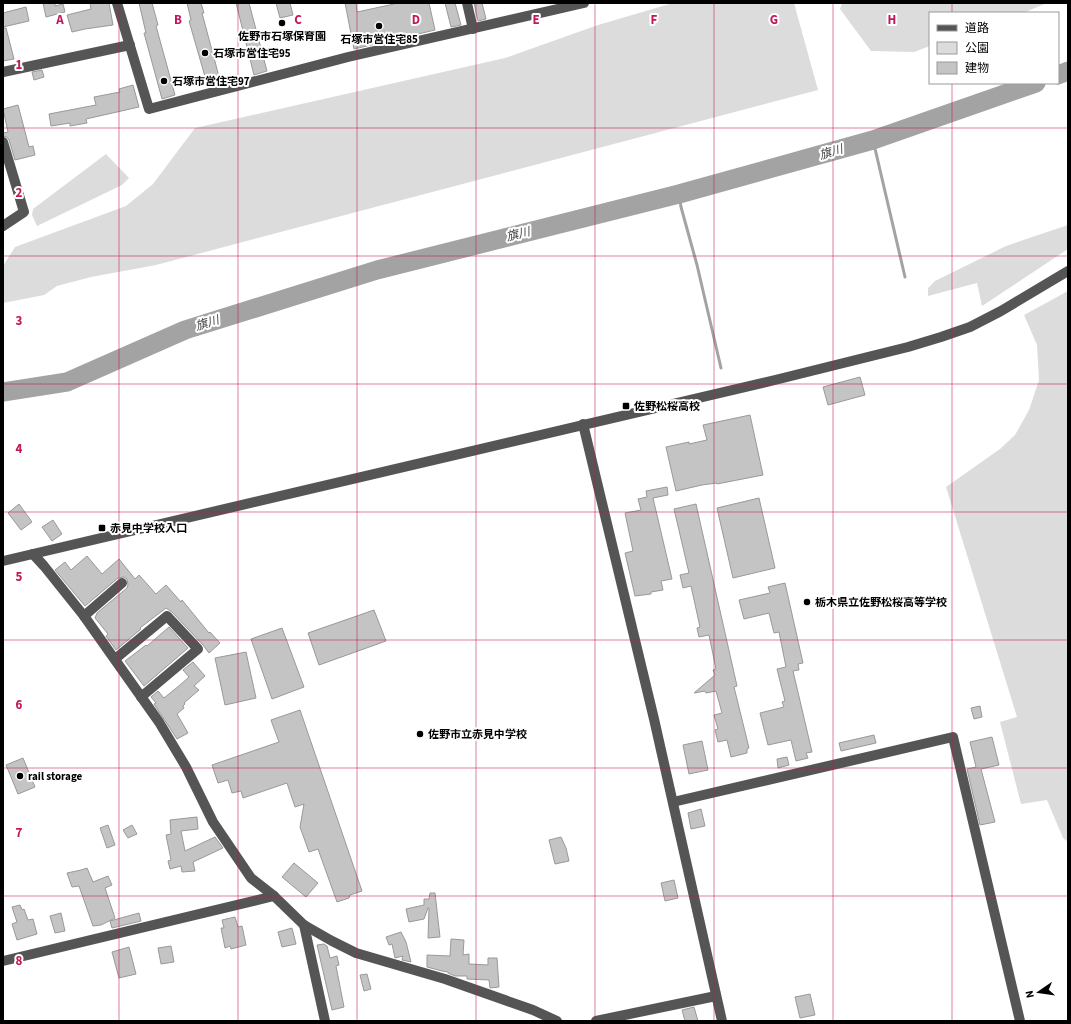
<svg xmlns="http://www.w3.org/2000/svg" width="1071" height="1024" font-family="'Source Sans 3','Noto Sans JP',sans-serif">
  <rect width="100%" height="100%" fill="#fff"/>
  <g fill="#dcdcdc">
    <polygon points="673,3 794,3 818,90 156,265 91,277 57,286 44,295 3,303 3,266 15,247 126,206 153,184 195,128 505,58 598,25"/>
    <polygon points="842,3 1047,3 1023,13 930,13 930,46 914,52 871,51 840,9"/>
    <polygon points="106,154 129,178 122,185 37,226 32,215 33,209"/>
    <polygon points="1068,225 1068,249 982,306 977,283 928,296 928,288 935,281 1006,246"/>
    <polygon points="1068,291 1068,842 1063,838 1047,800 1021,804 1000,722 1017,717 946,487 1000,449 1015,435 1029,410 1039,380 1037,345 1024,315"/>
  </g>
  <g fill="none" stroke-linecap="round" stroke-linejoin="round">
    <g stroke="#a3a3a3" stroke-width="3">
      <polyline points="873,140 905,277"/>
      <polyline points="679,194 681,207 697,265 721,368"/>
    </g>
    <g stroke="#a3a3a3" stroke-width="19">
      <polyline points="1058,75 1068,71"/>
      <polyline points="3,392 67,382 185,330 377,270 679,194 873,140 1036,83"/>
    </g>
  </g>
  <g fill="#c4c4c4" stroke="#999">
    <polygon points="43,3 55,3 55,6 63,4 65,12 46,17"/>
    <polygon points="90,3 109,3 113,25 85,29 72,32 67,15 91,9"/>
    <polygon points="139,3 152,3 158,25 156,26 175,95 162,99 144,33 146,33"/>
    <polygon points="187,3 201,3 204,13 202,13 221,84 208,87 189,21 191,20"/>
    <polygon points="236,3 249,3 267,71 254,75"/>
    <polygon points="276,3 290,3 293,15 280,18"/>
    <polygon points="345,3 356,3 357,12 394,4 394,3 429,3 435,30 354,49"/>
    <polygon points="445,3 455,3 461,25 451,27"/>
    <polygon points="474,3 482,3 486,19 478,21"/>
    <polygon points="26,7 29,21 3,27 3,13"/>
    <polygon points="3,28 6,28 14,59 3,61"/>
    <polygon points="42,70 44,77 34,80 32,72"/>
    <polygon points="133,85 139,107 86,119 87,123 70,126 70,123 51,126 49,114 96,105 94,97 120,92 119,89"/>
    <polygon points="18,105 29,147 33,146 35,155 15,160 9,140 7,137 3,136 3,133 8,132 3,109"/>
    <polygon points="860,377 865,395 828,405 823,387"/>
    <polygon points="750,415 763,475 717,484 716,483 702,485 676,491 666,447 689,442 689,444 707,440 703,425"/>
    <polygon points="667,487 668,495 653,498 672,579 661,581 663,590 651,592 651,594 635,596 625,553 633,551 625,513 641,510 638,499 647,497 646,491"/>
    <polygon points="759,498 775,568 733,578 717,508"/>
    <polygon points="19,504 32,522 21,530 8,513"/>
    <polygon points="696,504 737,686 734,687 749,748 747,749 747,753 731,757 727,740 718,742 715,730 718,729 714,715 722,713 716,691 706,693 705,691 694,693 715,675 713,670 716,669 709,635 699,637 697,628 700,627 691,586 683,588 680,575 689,573 674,509"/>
    <polygon points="53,520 62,534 52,541 42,527"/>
    <polygon points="87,556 102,574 119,559 135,579 139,575 156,594 166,585 181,602 182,600 209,633 210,632 220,643 209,653 203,645 172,612 166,608 140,628 141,629 116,650 106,636 108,634 95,618 97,613 127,588 128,585 127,579 124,577 118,578 85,606 55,570 65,562 71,570"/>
    <polygon points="785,583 803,663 798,664 799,670 793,671 812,752 806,753 808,758 796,761 791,740 768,745 760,713 784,707 782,702 785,701 777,669 786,667 779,632 774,633 769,613 744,619 739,600 770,593 768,587"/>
    <polygon points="374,610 386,641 319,665 308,633"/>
    <polygon points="169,627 188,648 144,686 125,661 146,645 147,646"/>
    <polygon points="282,628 304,687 272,699 251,639"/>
    <polygon points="246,652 256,698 225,705 215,658"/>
    <polygon points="193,662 205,676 194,686 199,690 184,703 185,704 183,706 184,708 177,714 188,733 177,739 154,704 156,703 151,697 158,691 164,698 180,685 189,677 183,670"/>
    <polygon points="980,706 982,717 974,719 971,708"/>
    <polygon points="300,710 362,891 350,895 349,898 337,902 318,849 309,852 300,827 304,804 295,807 287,783 243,798 241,791 232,793 228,780 218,783 212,765 279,742 271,720"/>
    <polygon points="874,735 876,743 841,751 839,743"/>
    <polygon points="992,737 999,765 981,769 995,822 980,825 967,769 976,767 970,742"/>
    <polygon points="702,741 708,770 689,774 683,745"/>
    <polygon points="787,757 789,765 778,768 777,759"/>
    <polygon points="23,758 35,787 18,794 6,765"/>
    <polygon points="701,809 705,826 691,829 688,813"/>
    <polygon points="197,817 198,829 181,831 185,851 215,837 223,848 193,862 195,871 182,872 181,866 170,869 168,861 171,860 166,835 171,834 170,820"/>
    <polygon points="108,825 115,845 107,848 100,828"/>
    <polygon points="132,825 137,834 128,838 123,830"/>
    <polygon points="561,837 566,848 569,861 555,864 549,840"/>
    <polygon points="294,863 318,883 306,897 282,877"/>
    <polygon points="87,868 93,882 108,876 112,885 105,888 115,918 101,925 93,926 79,886 72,887 67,873 81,870"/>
    <polygon points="674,880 678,898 665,901 661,883"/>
    <polygon points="430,893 435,893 440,937 428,938 429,908 428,908 424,919 409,922 406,909 424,905 424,899 429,899"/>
    <polygon points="20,905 22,910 24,909 28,920 33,919 37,934 17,940 12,924 17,922 12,907"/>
    <polygon points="61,913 65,931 55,933 50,916"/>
    <polygon points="139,913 141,921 112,928 110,921"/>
    <polygon points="235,917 238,927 242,926 246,945 231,949 230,946 225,948 221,928 224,928 222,920"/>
    <polygon points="292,928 296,944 282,947 278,932"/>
    <polygon points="401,932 406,942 411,962 402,960 403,956 395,958 392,944 389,945 386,937"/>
    <polygon points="451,939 464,940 463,955 469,954 469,964 488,965 488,958 497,958 499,987 490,988 489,980 467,979 467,976 455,976 448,973 448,972 442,971 427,967 427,955 450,956"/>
    <polygon points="324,944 327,946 330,958 337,956 339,965 336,966 344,1007 332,1010 317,945"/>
    <polygon points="171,946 174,962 161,964 158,948"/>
    <polygon points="129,947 136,974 119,978 112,952"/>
    <polygon points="367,974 371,989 364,991 360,975"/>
    <polygon points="810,994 815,1015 800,1018 795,997"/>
    <polygon points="694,1007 698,1021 685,1021 682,1010"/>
  </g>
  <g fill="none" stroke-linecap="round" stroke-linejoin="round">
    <g stroke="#555" stroke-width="10">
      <polyline points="117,3 149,109 348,57 584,3"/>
      <polyline points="467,3 473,29"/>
      <polyline points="3,72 130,45"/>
      <polyline points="3,142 24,212 3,226"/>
      <polyline points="583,424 654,719 722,1021"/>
      <polyline points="33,554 44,566 84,616 159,722 186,767 213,822 251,878 274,896 304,925 332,941 356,953 445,979 533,1010 557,1021"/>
      <polyline points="3,561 775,380 908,347 941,337 970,327 1001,311 1068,271"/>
      <polyline points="84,616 122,583"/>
      <polyline points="115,659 167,616 198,649 141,697"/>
      <polyline points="673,802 953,737 1020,1021"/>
      <polyline points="304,925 325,1021"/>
      <polyline points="3,961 274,896"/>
      <polyline points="596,1021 716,996"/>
    </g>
  </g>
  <path fill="none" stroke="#c2185b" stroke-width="1" stroke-opacity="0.55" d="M119 3V1021M238 3V1021M357 3V1021M476 3V1021M595 3V1021M714 3V1021M833 3V1021M952 3V13M952 83V1021M3 128H1068M3 256H1068M3 384H1068M3 512H1068M3 640H1068M3 768H1068M3 896H1068"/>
  <g fill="#000" stroke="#fff" stroke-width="1.5">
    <circle cx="282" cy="23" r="4"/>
    <circle cx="379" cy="26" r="4"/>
    <circle cx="205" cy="53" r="4"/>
    <circle cx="164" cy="81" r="4"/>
    <rect x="622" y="402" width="8" height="8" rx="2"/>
    <rect x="98" y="524" width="8" height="8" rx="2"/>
    <circle cx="807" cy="602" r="4"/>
    <circle cx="420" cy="734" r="4"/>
    <circle cx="20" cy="776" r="4"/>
  </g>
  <g text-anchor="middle" stroke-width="4" stroke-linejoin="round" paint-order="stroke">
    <g font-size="11" font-weight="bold" fill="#000" stroke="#fff" text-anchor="start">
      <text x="282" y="40" text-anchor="middle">佐野市石塚保育園</text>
      <text x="379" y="43" text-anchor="middle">石塚市営住宅85</text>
      <text x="213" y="57">石塚市営住宅95</text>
      <text x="172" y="85">石塚市営住宅97</text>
      <text x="634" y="410">佐野松桜高校</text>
      <text x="110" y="532">赤見中学校入口</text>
      <text x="815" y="606">栃木県立佐野松桜高等学校</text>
      <text x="428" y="738">佐野市立赤見中学校</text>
      <text x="28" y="780">rail storage</text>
    </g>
    <g font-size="12" font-style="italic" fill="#444" stroke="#fff">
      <text transform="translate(831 152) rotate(-16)" y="4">旗川</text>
      <text transform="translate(518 234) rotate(-14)" y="4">旗川</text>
      <text transform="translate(207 323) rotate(-17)" y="4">旗川</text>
    </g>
  </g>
  <g font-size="13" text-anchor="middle" font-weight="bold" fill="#c2185b" stroke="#fff" stroke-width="4" stroke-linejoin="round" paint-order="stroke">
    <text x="60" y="24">A</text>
    <text x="178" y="24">B</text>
    <text x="298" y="24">C</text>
    <text x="416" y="24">D</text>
    <text x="536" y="24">E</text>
    <text x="654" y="24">F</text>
    <text x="774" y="24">G</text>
    <text x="892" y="24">H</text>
    <text x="19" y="69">1</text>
    <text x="19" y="197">2</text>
    <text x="19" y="325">3</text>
    <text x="19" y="453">4</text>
    <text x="19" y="581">5</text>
    <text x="19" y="709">6</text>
    <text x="19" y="837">7</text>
    <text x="19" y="965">8</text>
  </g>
  <rect width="1071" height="1024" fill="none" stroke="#000000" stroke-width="8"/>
  <rect x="929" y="12" width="130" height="72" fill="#ffffff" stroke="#999999"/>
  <rect x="937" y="25" width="20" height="6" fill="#555555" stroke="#999999"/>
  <text x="965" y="32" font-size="12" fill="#000000">道路</text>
  <rect x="937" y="42" width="20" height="12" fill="#dcdcdc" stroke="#999999"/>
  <text x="965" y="52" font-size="12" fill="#000000">公園</text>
  <rect x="937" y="62" width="20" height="12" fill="#c4c4c4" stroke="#999999"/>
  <text x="965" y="72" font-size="12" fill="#000000">建物</text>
  <g transform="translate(1039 992) rotate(257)" stroke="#ffffff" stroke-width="3" paint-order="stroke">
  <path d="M0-3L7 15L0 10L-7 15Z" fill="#000000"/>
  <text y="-6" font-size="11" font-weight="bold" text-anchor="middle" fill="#000000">N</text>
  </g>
</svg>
